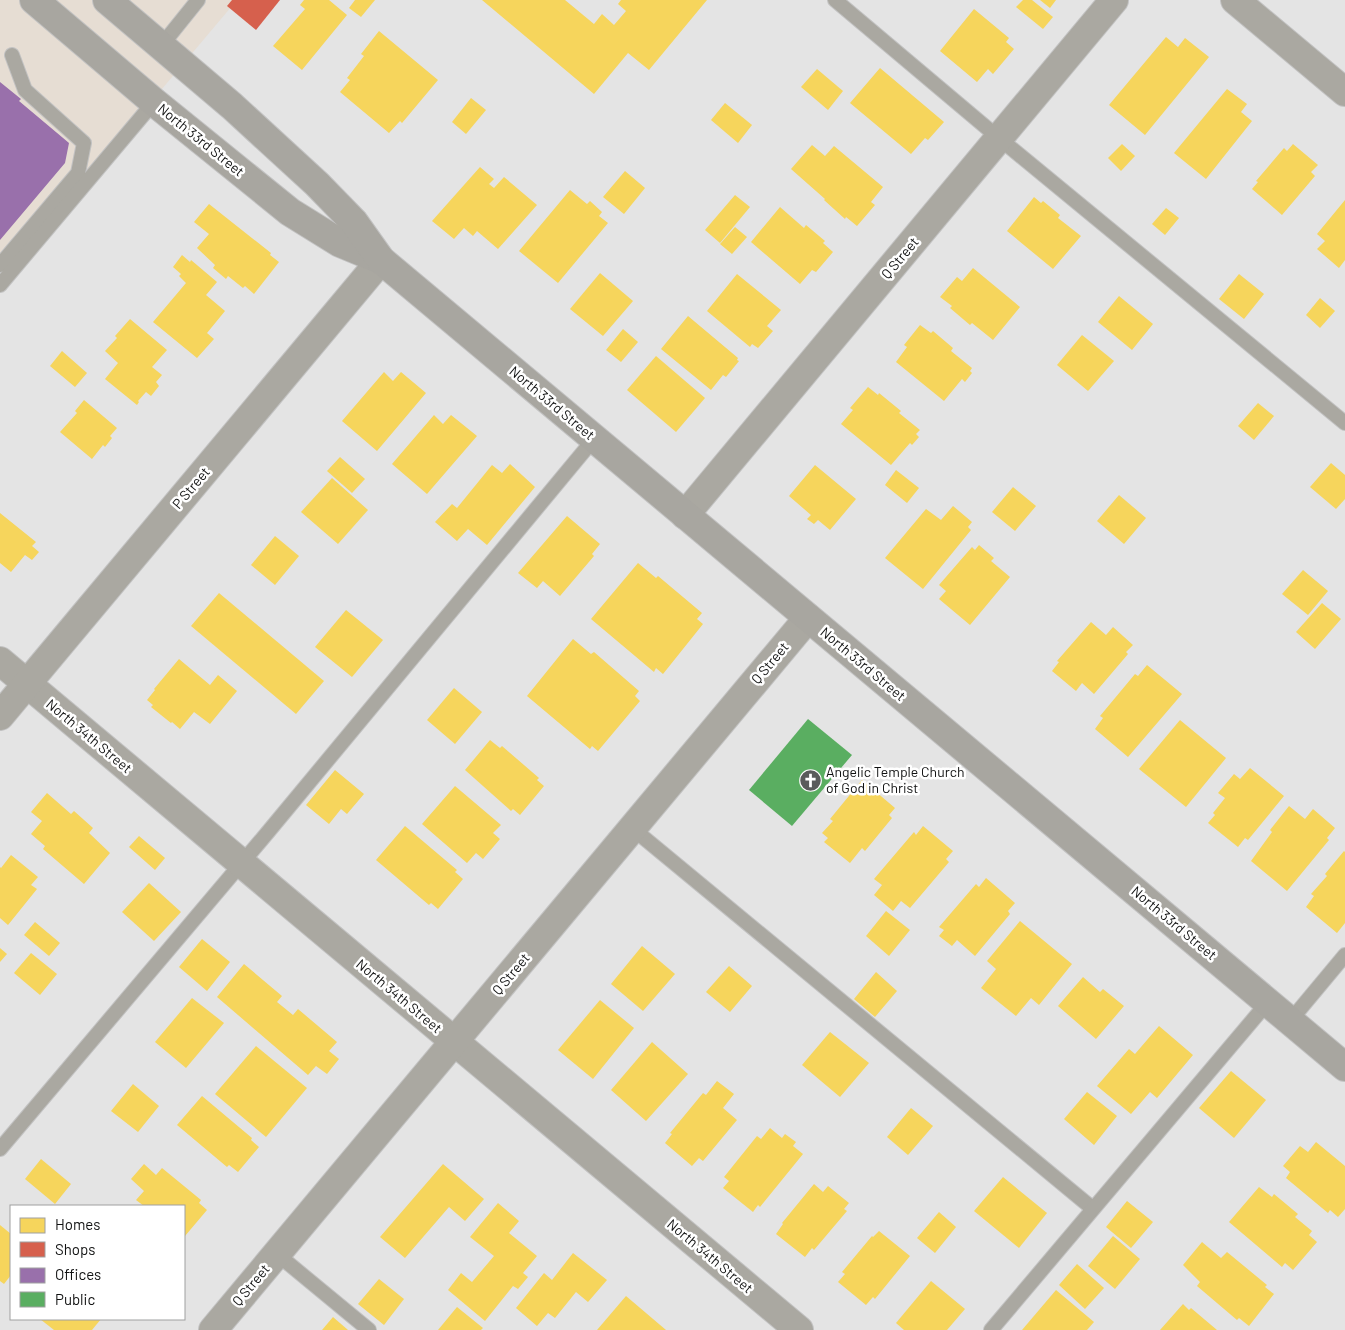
<svg xmlns="http://www.w3.org/2000/svg" width="1345" height="1330" font-family="Barlow,sans-serif">
  <rect width="100%" height="100%" fill="#e4e4e4"/>
  <polygon fill="#e6ddd3" points="0,0 237,0 0,281"/>
  <g fill="#f6d55c">
    <polygon points="304,0 329,0 347,15 302,70 273,46 305,9 300,5"/>
    <polygon points="355,0 375,0 361,17 349,8"/>
    <polygon points="482,0 565,0 594,24 602,14 614,25 626,11 618,4 621,0 707,0 649,70 628,53 594,94"/>
    <polygon points="1023,0 1032,0 1053,17 1043,29 1016,7"/>
    <polygon points="1040,0 1056,0 1050,8"/>
    <polygon points="974,9 1009,38 1006,42 1014,49 993,74 988,69 977,82 940,51"/>
    <polygon points="379,31 438,80 402,123 400,121 389,133 340,92 350,80 347,78 364,56 361,54"/>
    <polygon points="1166,37 1178,47 1185,38 1209,57 1145,135 1109,105"/>
    <polygon points="880,68 944,122 928,140 925,138 911,154 850,103"/>
    <polygon points="817,69 843,91 828,110 801,87"/>
    <polygon points="1227,89 1247,104 1241,112 1252,121 1206,179 1174,153"/>
    <polygon points="471,98 486,110 466,134 452,122"/>
    <polygon points="725,103 752,125 738,143 711,120"/>
    <polygon points="1122,144 1135,156 1121,171 1108,158"/>
    <polygon points="1293,144 1318,165 1311,172 1315,176 1282,215 1252,189 1258,182 1256,181 1284,148 1287,151"/>
    <polygon points="812,145 825,156 834,146 883,187 871,202 875,205 857,226 846,217 845,219 824,200 825,199 791,169"/>
    <polygon points="480,167 494,179 489,184 494,188 504,177 537,205 498,249 477,231 473,236 464,228 454,239 432,221"/>
    <polygon points="625,171 645,188 624,214 603,197"/>
    <polygon points="570,190 587,204 590,201 602,212 599,216 608,223 558,283 519,251"/>
    <polygon points="735,195 750,207 720,243 705,230"/>
    <polygon points="1034,197 1041,203 1043,201 1060,215 1058,218 1081,236 1053,269 1007,231"/>
    <polygon points="1345,200 1345,260 1339,268 1317,249 1325,241 1317,234"/>
    <polygon points="209,204 271,253 270,255 279,262 254,294 245,286 243,288 228,276 226,279 213,268 215,265 197,248 209,234 194,222"/>
    <polygon points="780,207 804,228 806,225 825,241 823,243 833,252 816,272 812,270 800,284 751,242"/>
    <polygon points="1166,208 1179,218 1165,235 1152,224"/>
    <polygon points="735,227 747,237 732,254 720,244"/>
    <polygon points="182,255 190,262 191,260 217,282 206,295 225,311 207,333 214,339 197,358 153,322 186,283 179,276 181,274 173,267"/>
    <polygon points="973,268 1020,307 993,340 972,323 970,325 950,308 952,306 940,297 957,277 962,281"/>
    <polygon points="600,273 633,301 603,336 570,309"/>
    <polygon points="737,274 781,310 767,326 773,331 758,348 752,344 750,347 707,311"/>
    <polygon points="1239,274 1264,294 1244,319 1219,299"/>
    <polygon points="1119,296 1153,324 1132,350 1098,322"/>
    <polygon points="1320,298 1335,311 1320,328 1306,315"/>
    <polygon points="688,316 738,358 737,360 739,361 726,377 723,375 711,390 661,349"/>
    <polygon points="130,319 167,350 152,367 162,375 156,382 159,386 151,396 146,392 138,401 139,402 137,405 105,379 118,363 105,351 117,338 115,336"/>
    <polygon points="920,325 931,333 933,331 953,348 951,351 972,368 970,371 972,373 965,382 962,379 944,401 896,362 907,347 904,345"/>
    <polygon points="623,329 638,342 621,362 606,350"/>
    <polygon points="1082,335 1114,361 1088,391 1057,365"/>
    <polygon points="62,351 87,373 75,387 50,366"/>
    <polygon points="656,356 705,398 676,432 627,390"/>
    <polygon points="384,372 393,381 401,372 426,393 377,451 342,421"/>
    <polygon points="868,387 878,395 879,393 901,411 899,413 920,430 916,434 919,437 912,445 910,443 891,465 841,424 853,410 850,408"/>
    <polygon points="84,400 117,428 110,436 112,438 105,447 103,445 92,459 60,432 77,413 75,411"/>
    <polygon points="1258,403 1274,416 1254,440 1238,426"/>
    <polygon points="434,415 443,424 451,415 477,436 427,494 392,464"/>
    <polygon points="340,457 365,479 352,493 327,471"/>
    <polygon points="1331,463 1345,475 1345,499 1336,509 1310,487"/>
    <polygon points="510,464 535,487 487,545 468,529 457,541 435,522 452,504 457,508 492,465 502,473"/>
    <polygon points="815,465 856,499 830,530 818,520 814,524 807,519 811,515 789,496"/>
    <polygon points="896,470 919,488 907,503 885,485"/>
    <polygon points="332,478 368,510 338,544 301,512"/>
    <polygon points="1013,487 1036,506 1015,531 992,512"/>
    <polygon points="1119,495 1146,518 1124,544 1097,521"/>
    <polygon points="953,506 972,522 968,527 971,530 923,589 885,558 926,509 941,520"/>
    <polygon points="0,513 36,542 32,546 39,552 32,560 25,555 11,572 0,563"/>
    <polygon points="567,516 600,544 592,554 594,556 560,596 543,581 537,588 518,573"/>
    <polygon points="275,536 299,556 275,585 251,565"/>
    <polygon points="979,545 994,558 991,561 1010,577 970,625 939,599 946,591 939,585 972,547 975,550"/>
    <polygon points="638,563 656,578 658,576 702,613 697,619 703,624 663,674 656,668 654,672 591,619"/>
    <polygon points="1303,570 1328,591 1308,615 1282,594"/>
    <polygon points="219,593 324,681 296,714 191,626"/>
    <polygon points="1322,603 1341,619 1315,649 1296,632"/>
    <polygon points="346,610 383,640 352,677 315,647"/>
    <polygon points="1091,622 1106,635 1113,627 1133,645 1126,652 1128,654 1094,694 1082,683 1076,691 1052,671 1059,662 1057,661"/>
    <polygon points="573,639 591,654 594,652 639,691 635,696 640,701 598,751 592,746 590,749 527,696"/>
    <polygon points="179,659 210,685 218,675 237,691 210,724 194,712 180,729 172,722 171,723 151,707 153,705 147,700 155,690 154,689"/>
    <polygon points="1147,665 1182,694 1128,757 1095,729 1103,718 1100,716 1135,674 1138,676"/>
    <polygon points="454,688 482,712 455,744 427,720"/>
    <polygon points="1180,720 1226,758 1186,807 1139,769"/>
    <polygon points="490,740 500,748 502,746 539,778 537,780 544,786 520,815 513,809 511,811 465,770"/>
    <polygon points="1250,768 1284,796 1248,840 1245,838 1238,847 1208,823 1215,815 1213,813 1225,798 1218,793 1234,774 1240,779"/>
    <polygon points="335,770 364,794 347,814 341,809 329,824 306,805"/>
    <polygon points="862,780 895,808 889,815 892,818 865,851 862,848 850,863 824,842 828,838 822,833 833,821 830,819"/>
    <polygon points="455,786 501,825 493,833 500,839 483,859 476,853 467,863 422,824"/>
    <polygon points="47,793 71,814 74,811 93,828 89,833 110,853 84,884 43,849 45,846 31,834 42,821 31,812"/>
    <polygon points="1289,806 1305,819 1313,809 1335,828 1327,838 1329,840 1287,891 1251,861 1272,832 1270,830"/>
    <polygon points="405,826 457,870 455,872 463,879 438,909 431,903 429,905 376,860"/>
    <polygon points="923,826 953,851 946,859 949,862 910,908 901,901 893,911 874,895 882,885 874,879 914,832 916,835"/>
    <polygon points="139,836 165,858 155,870 129,847"/>
    <polygon points="1344,851 1345,852 1345,923 1337,933 1306,907 1314,896 1311,894 1327,876 1325,874"/>
    <polygon points="11,855 38,877 31,885 37,889 8,925 0,918 0,867 1,868"/>
    <polygon points="986,878 1015,903 1008,911 1010,914 975,956 957,940 952,946 939,936 944,930 939,927 976,884 979,887"/>
    <polygon points="149,883 181,912 154,941 122,912"/>
    <polygon points="886,911 910,930 889,956 866,936"/>
    <polygon points="1020,921 1072,964 1039,1005 1031,998 1016,1016 981,988 996,969 987,961"/>
    <polygon points="35,922 60,943 49,956 24,935"/>
    <polygon points="202,939 230,962 207,991 179,967"/>
    <polygon points="642,946 675,974 643,1011 611,984"/>
    <polygon points="0,948 7,954 0,962"/>
    <polygon points="31,953 57,974 40,995 14,973"/>
    <polygon points="244,964 282,996 277,1002 293,1015 298,1009 337,1042 329,1051 339,1059 327,1074 316,1066 308,1075 217,997"/>
    <polygon points="729,966 752,986 730,1012 706,992"/>
    <polygon points="876,972 897,991 875,1017 854,999"/>
    <polygon points="1083,977 1100,992 1103,989 1124,1006 1096,1039 1058,1006"/>
    <polygon points="192,998 224,1023 186,1068 155,1042"/>
    <polygon points="600,1000 634,1028 593,1079 558,1050"/>
    <polygon points="1159,1026 1193,1055 1157,1098 1150,1092 1131,1114 1097,1086 1129,1049 1135,1054"/>
    <polygon points="830,1032 869,1063 840,1097 802,1065"/>
    <polygon points="652,1042 688,1074 646,1121 611,1090"/>
    <polygon points="256,1046 307,1088 266,1137 215,1094"/>
    <polygon points="1231,1071 1266,1100 1234,1138 1199,1108"/>
    <polygon points="717,1081 734,1094 723,1108 737,1120 703,1161 699,1158 692,1166 665,1143 672,1134 670,1133 703,1093 706,1095"/>
    <polygon points="133,1084 159,1106 138,1132 111,1111"/>
    <polygon points="1087,1092 1117,1116 1094,1145 1064,1119"/>
    <polygon points="202,1096 252,1138 251,1140 259,1147 238,1172 229,1165 227,1167 177,1125"/>
    <polygon points="911,1108 933,1126 908,1155 887,1137"/>
    <polygon points="770,1128 782,1138 785,1134 796,1142 793,1146 803,1154 760,1207 758,1205 753,1212 723,1188 729,1181 724,1177 757,1136 761,1139"/>
    <polygon points="1316,1142 1345,1166 1345,1209 1338,1217 1330,1210 1328,1213 1286,1178 1290,1172 1283,1166 1300,1146 1308,1152"/>
    <polygon points="41,1159 71,1184 55,1204 25,1179"/>
    <polygon points="144,1164 156,1175 162,1168 201,1200 199,1203 207,1210 185,1236 184,1235 184,1206 144,1206 136,1200 144,1191 131,1179"/>
    <polygon points="443,1164 484,1199 465,1221 449,1207 405,1258 380,1237"/>
    <polygon points="1003,1177 1047,1213 1019,1248 974,1211"/>
    <polygon points="814,1184 823,1192 828,1186 849,1203 844,1209 847,1211 814,1250 812,1248 805,1257 776,1234 783,1224 782,1223"/>
    <polygon points="1259,1187 1272,1197 1274,1194 1298,1214 1295,1217 1312,1231 1309,1235 1317,1242 1293,1270 1285,1263 1282,1267 1229,1222"/>
    <polygon points="1127,1201 1153,1222 1131,1248 1106,1227"/>
    <polygon points="498,1203 519,1221 509,1233 537,1256 523,1273 528,1277 518,1289 513,1286 485,1321 448,1290 461,1273 472,1282 494,1256 470,1237"/>
    <polygon points="939,1212 956,1227 935,1253 917,1238"/>
    <polygon points="0,1225 11,1234 11,1275 4,1284 0,1281"/>
    <polygon points="879,1231 910,1256 875,1299 873,1297 866,1305 838,1282 845,1274 842,1272 872,1236 873,1237"/>
    <polygon points="1113,1236 1140,1259 1115,1289 1088,1266"/>
    <polygon points="1202,1242 1221,1258 1227,1252 1267,1285 1265,1287 1274,1294 1249,1326 1239,1318 1237,1320 1197,1286 1200,1282 1183,1265"/>
    <polygon points="573,1253 607,1280 588,1302 576,1292 555,1318 548,1313 537,1326 516,1308 544,1273 552,1280"/>
    <polygon points="1077,1264 1104,1288 1085,1309 1059,1285"/>
    <polygon points="379,1279 404,1299 384,1325 358,1304"/>
    <polygon points="931,1281 965,1309 947,1330 904,1330 896,1323"/>
    <polygon points="1056,1290 1094,1322 1087,1330 1022,1330"/>
    <polygon points="626,1296 666,1330 597,1330"/>
    <polygon points="1183,1304 1189,1310 1191,1308 1217,1330 1160,1330"/>
    <polygon points="457,1307 483,1328 481,1330 438,1330"/>
    <polygon points="333,1317 348,1330 322,1330"/>
    <polygon points="40,1319 101,1319 92,1330 54,1330"/>
  </g>
  <polygon fill="#d6604d" points="232,0 280,0 256,30 227,6"/>
  <polygon fill="#9970ab" points="0,82 21,99 19,101 69,143 65,163 0,240"/>
  <polygon fill="#5aae61" points="808,719 852,755 792,826 749,790"/>
  <g fill="none" stroke-linecap="round" stroke-linejoin="round">
    <defs>
      <g id="service">
        <polyline points="835,0 1000,139 1345,423"/>
        <polyline points="161,46 198,0"/>
        <polyline points="0,265 78,173 84,143 25,90 12,55"/>
        <polyline points="0,285 154,102"/>
        <polyline points="632,828 1092,1208"/>
        <polyline points="1290,1021 1345,955"/>
        <polyline points="0,1149 268,832 594,439"/>
        <polyline points="277,1254 369,1330"/>
        <polyline points="991,1330 1268,1002"/>
      </g>
      <g id="minor">
        <polyline points="1235,0 1345,92"/>
        <polyline points="685,515 1114,0"/>
        <polyline points="0,661 799,1330"/>
        <polyline points="0,716 381,260"/>
        <polyline points="213,1330 808,618"/>
      </g>
      <g id="secondary">
        <polyline points="34,0 154,102 290,212 340,243 381,260"/>
        <polyline points="107,0 232,106 317,184 354,222 381,260 1345,1067"/>
      </g>
    </defs>
    <use href="#service" stroke="#c2c2c2" stroke-width="16"/>
    <use href="#minor" stroke="#c2c2c2" stroke-width="30"/>
    <use href="#secondary" stroke="#c2c2c2" stroke-width="30"/>
    <use href="#service" stroke="#aaa8a1" stroke-width="14"/>
    <use href="#minor" stroke="#aaa8a1" stroke-width="28"/>
    <use href="#secondary" stroke="#a8a6a0" stroke-width="28"/>
  </g>
  <defs>
    <symbol id="church-disc" viewBox="-11 -11 22 22"><circle r="9.5" fill="#5a5b5b" stroke="#fff"/><path d="M-1.2-6h2.4v3.5h3.3v2.4h-3.3V6h-2.4V-.1h-3.3v-2.4h3.3Z" fill="#fff"/></symbol>
  </defs>
  <g fill-rule="evenodd">
    <use href="#church-disc" x="798" y="768" width="25" height="25"/>
  </g>
  <g text-anchor="middle" stroke-width="5" stroke-linejoin="round" paint-order="stroke">
    <g font-size="14" fill="#101111" stroke="#fff">
      <text transform="translate(201 140) rotate(39)" y="5">North 33rd Street</text>
      <text transform="translate(900 258) rotate(-50)" y="5">Q Street</text>
      <text transform="translate(552 403) rotate(40)" y="5">North 33rd Street</text>
      <text transform="translate(191 488) rotate(-50)" y="5">P Street</text>
      <text transform="translate(770 663) rotate(-50)" y="5">Q Street</text>
      <text transform="translate(863 664) rotate(40)" y="5">North 33rd Street</text>
      <text transform="translate(89 736) rotate(40)" y="5">North 34th Street</text>
      <text transform="translate(1174 923) rotate(40)" y="5">North 33rd Street</text>
      <text transform="translate(511 974) rotate(-50)" y="5">Q Street</text>
      <text transform="translate(399 996) rotate(40)" y="5">North 34th Street</text>
      <text transform="translate(710 1256) rotate(40)" y="5">North 34th Street</text>
      <text transform="translate(251 1285) rotate(-50)" y="5">Q Street</text>
    </g>
    <g font-size="14" fill="#101111" stroke="#fff" text-anchor="start">
      <text x="826" y="777">Angelic Temple Church<tspan x="826" dy="16">of God in Christ</tspan></text>
    </g>
  </g>
  <rect x="10" y="1205" width="175" height="115" fill="#ffffff" stroke="#9fa0a0"/>
  <rect x="20" y="1218" width="25" height="15" fill="#f6d55c" stroke="#9fa0a0"/>
  <text x="55" y="1230" font-size="15" fill="#101111">Homes</text>
  <rect x="20" y="1242" width="25" height="15" fill="#d6604d" stroke="#9fa0a0"/>
  <text x="55" y="1255" font-size="15" fill="#101111">Shops</text>
  <rect x="20" y="1268" width="25" height="15" fill="#9970ab" stroke="#9fa0a0"/>
  <text x="55" y="1280" font-size="15" fill="#101111">Offices</text>
  <rect x="20" y="1292" width="25" height="15" fill="#5aae61" stroke="#9fa0a0"/>
  <text x="55" y="1305" font-size="15" fill="#101111">Public</text>
</svg>
